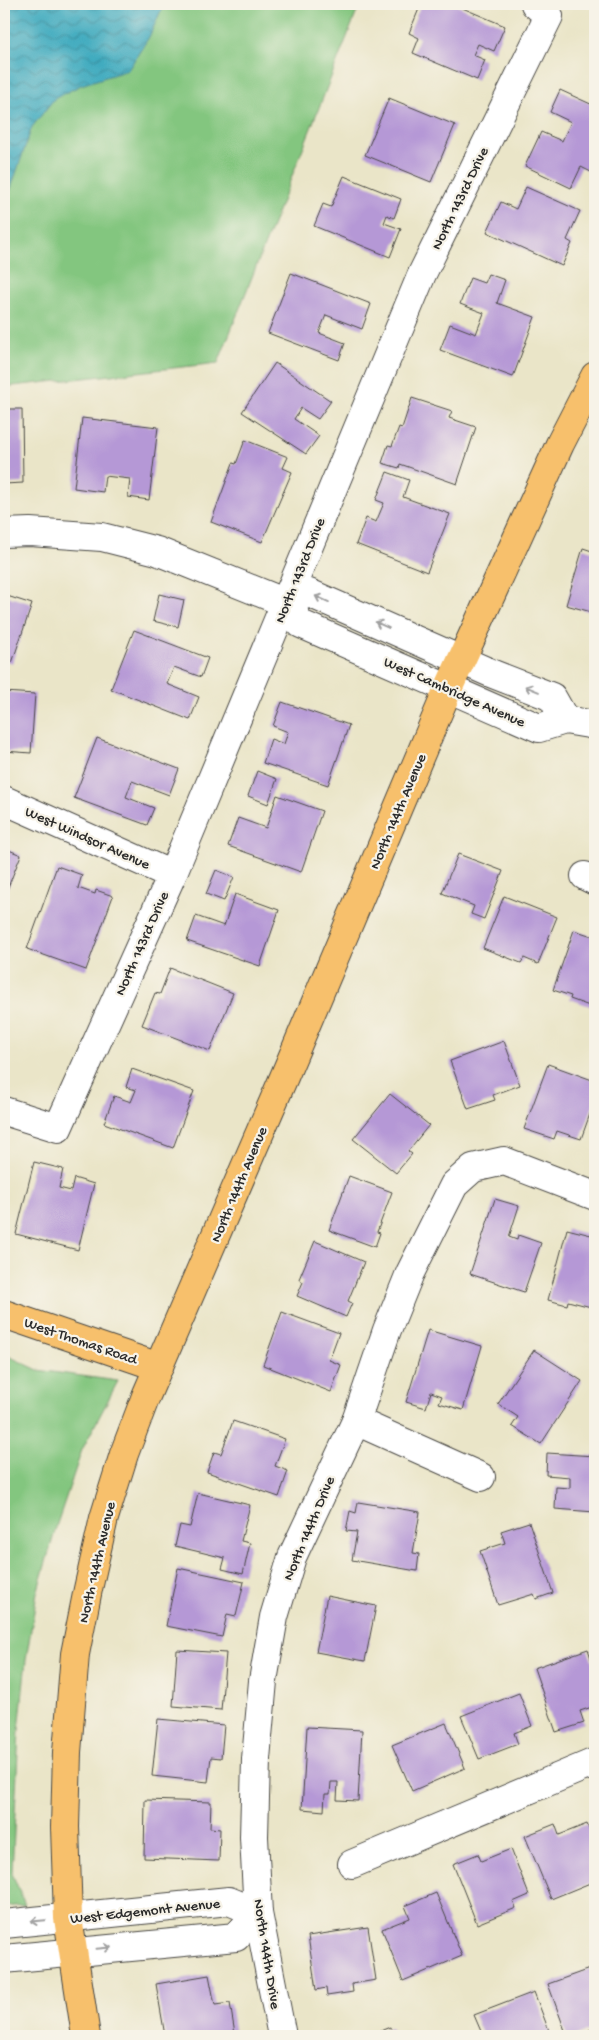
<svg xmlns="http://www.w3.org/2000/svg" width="599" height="2040" font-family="'Gochi Hand',sans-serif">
  <defs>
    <pattern id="water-waves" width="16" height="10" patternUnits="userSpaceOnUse" patternTransform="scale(1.25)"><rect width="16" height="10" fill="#40abbf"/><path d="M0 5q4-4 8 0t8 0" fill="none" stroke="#368b9b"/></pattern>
  </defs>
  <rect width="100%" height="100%" fill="#f7f3e8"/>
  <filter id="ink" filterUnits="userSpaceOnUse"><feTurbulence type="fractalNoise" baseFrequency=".02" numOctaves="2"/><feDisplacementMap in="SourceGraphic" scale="10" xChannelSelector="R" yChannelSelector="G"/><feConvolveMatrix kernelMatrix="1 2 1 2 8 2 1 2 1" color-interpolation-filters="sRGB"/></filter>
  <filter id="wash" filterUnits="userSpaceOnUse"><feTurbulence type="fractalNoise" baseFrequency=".0096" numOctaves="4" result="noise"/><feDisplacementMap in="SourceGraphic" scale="20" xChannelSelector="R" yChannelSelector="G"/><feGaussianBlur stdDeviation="1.12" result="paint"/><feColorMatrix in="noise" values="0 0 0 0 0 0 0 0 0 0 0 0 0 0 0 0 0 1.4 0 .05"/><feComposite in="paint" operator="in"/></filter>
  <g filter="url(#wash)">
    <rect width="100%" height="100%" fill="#eae5c8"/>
    <g fill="#83c67f" stroke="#577855">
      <polygon points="4,4 360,4 218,363 4,387"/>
      <polygon points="4,1354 38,1370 118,1381 82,1450 57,1524 37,1593 26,1660 19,1731 12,1873 25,1905 4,1907"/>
    </g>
    <polygon fill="url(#water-waves)" stroke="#366b75" points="4,4 164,4 149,37 128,70 81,85 54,99 32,127 4,208"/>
    <g id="blocks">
      <g fill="#b598d6">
        <polygon points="421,4 453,4 505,26 494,51 478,44 473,55 485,60 477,80 413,53 419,38 409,33"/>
        <polygon points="560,90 595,106 595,174 581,167 571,188 525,166 541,132 562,141 571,122 550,112"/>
        <polygon points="389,98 455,125 431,182 365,155"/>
        <polygon points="344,176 401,199 394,218 387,215 384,223 401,229 390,257 314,226 323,204 331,207"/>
        <polygon points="526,187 580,211 567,240 572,243 562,266 487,232 501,202 516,209"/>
        <polygon points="291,273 371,304 362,329 326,315 319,333 345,343 339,360 268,333"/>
        <polygon points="488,274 505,280 497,303 535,317 513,377 440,350 450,324 476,334 484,313 460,304 470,278 484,283"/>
        <polygon points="275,363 331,401 318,419 301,408 294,419 319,436 306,454 242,412"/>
        <polygon points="412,398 452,411 449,418 476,427 457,484 400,464 399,468 382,463 388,445 392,446 399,427 402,428"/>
        <polygon points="4,409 22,409 23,483 4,484"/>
        <polygon points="82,418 158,427 149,500 128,497 130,479 105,476 103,492 74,488"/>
        <polygon points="245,440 288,457 283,468 292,472 262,542 211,522 233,463 236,464"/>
        <polygon points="387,472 409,480 403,497 450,514 427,572 356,544 366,518 376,522 384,503 376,500"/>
        <polygon points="583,548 595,552 595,613 566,605"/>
        <polygon points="159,594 184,600 178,627 153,621"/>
        <polygon points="4,595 32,604 12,663 4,660"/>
        <polygon points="134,630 208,658 201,677 174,667 167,684 199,697 190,720 111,689"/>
        <polygon points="4,692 35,694 31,753 4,751"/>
        <polygon points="282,702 349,725 328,785 263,763 271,739 284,744 288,732 273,726"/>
        <polygon points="97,738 179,769 169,795 132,781 126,797 154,808 147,825 74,798"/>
        <polygon points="257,771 277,779 268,804 248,796"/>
        <polygon points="277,795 322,811 301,872 228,846 238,818 266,828"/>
        <polygon points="4,848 21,855 4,897"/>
        <polygon points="458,854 503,871 484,919 471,914 474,906 442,893"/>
        <polygon points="57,866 82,875 78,888 95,894 96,890 113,896 86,970 27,949"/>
        <polygon points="216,870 234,877 224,901 206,894"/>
        <polygon points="235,894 279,910 260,966 187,941 196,916 224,926"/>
        <polygon points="504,896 557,917 538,964 524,958 521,963 483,948"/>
        <polygon points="574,930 595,937 595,1008 570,999 571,996 553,990"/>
        <polygon points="170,968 233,993 210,1051 142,1025 155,993 160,994"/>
        <polygon points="504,1041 520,1085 493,1095 495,1100 468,1109 450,1061"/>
        <polygon points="548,1064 595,1081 595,1100 581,1139 557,1131 554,1139 524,1129"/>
        <polygon points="132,1069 194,1091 173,1148 104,1123 114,1096 131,1102 136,1090 126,1087"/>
        <polygon points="390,1094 429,1125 408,1151 412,1154 396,1173 353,1139"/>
        <polygon points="34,1162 63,1169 59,1188 71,1191 74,1178 94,1184 78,1250 16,1234"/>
        <polygon points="349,1176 392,1192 377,1232 380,1233 375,1247 329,1230"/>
        <polygon points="495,1199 519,1206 509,1237 517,1240 518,1235 541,1243 524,1292 470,1274"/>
        <polygon points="567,1229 595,1236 593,1248 595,1249 595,1308 568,1301 567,1305 548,1300"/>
        <polygon points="315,1241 364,1262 348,1301 352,1303 346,1317 297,1296 303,1282 299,1279"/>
        <polygon points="282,1312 339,1333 329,1360 341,1365 331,1392 263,1365"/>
        <polygon points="428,1330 482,1346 463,1410 439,1403 442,1396 431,1392 426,1408 406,1402"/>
        <polygon points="534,1350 582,1381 541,1444 512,1426 518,1417 498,1404"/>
        <polygon points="233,1421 285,1439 275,1466 288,1471 279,1497 207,1472 214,1452 221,1454"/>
        <polygon points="547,1453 595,1456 595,1512 555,1509 556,1487 570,1488 570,1477 546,1475"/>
        <polygon points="198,1493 250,1505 241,1541 250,1543 243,1574 222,1569 225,1558 175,1546 180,1525 190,1527"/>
        <polygon points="358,1502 420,1512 413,1553 419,1554 417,1571 352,1560 357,1532 346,1531 350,1511 356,1513"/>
        <polygon points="529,1522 553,1593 536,1599 534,1594 498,1605 480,1551 505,1543 501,1531"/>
        <polygon points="178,1568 244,1582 236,1616 227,1614 222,1637 166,1626"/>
        <polygon points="327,1596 376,1606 365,1661 316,1652"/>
        <polygon points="588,1649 595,1671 595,1706 580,1711 584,1723 556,1732 534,1668"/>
        <polygon points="177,1650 226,1653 221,1710 173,1706"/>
        <polygon points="519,1693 532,1726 514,1733 518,1744 479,1759 461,1716"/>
        <polygon points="158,1719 224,1725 221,1758 211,1757 208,1782 152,1776"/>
        <polygon points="446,1723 465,1768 412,1791 392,1745"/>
        <polygon points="307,1727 362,1730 358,1801 337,1800 338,1782 331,1782 330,1794 325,1794 324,1811 302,1809"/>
        <polygon points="145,1800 211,1802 210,1828 220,1829 219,1861 144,1858"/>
        <polygon points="555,1824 559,1835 587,1824 595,1844 595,1881 551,1899 525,1836"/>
        <polygon points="511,1849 529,1895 513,1902 516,1908 477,1924 453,1864 478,1854 481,1861"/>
        <polygon points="436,1893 462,1956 403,1981 382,1929 410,1918 405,1906"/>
        <polygon points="368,1927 376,1980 352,1984 353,1992 327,1996 326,1988 316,1990 308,1936"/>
        <polygon points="595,1967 595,2028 574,2036 567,2036 548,1984"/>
        <polygon points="209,1975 215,2005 230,2003 235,2034 225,2036 165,2036 156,1984"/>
        <polygon points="534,1992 551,2036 483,2036 474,2015"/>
        <polygon points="390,2027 394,2036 368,2036"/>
      </g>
    </g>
  </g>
  <g filter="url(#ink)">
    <use href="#blocks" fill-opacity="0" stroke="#484743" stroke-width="1"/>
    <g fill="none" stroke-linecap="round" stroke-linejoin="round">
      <defs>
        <g id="minor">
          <polyline points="4,533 30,532 102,537 157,551 286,603 301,624 539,728 565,720 595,725"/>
          <polyline points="286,603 309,593 493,674 552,697 565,720"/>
          <polyline points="4,800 172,875"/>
          <polyline points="585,876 595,881"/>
          <polyline points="4,1111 58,1128 172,875 422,274 549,16 535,4"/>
          <polyline points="356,1421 481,1477"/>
          <polyline points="352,1864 595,1762"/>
          <polyline points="4,1924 229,1901 258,1913 236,1937 4,1959"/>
          <polyline points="282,2036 258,1913 254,1837 256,1759 263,1681 274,1617 292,1557 356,1421 387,1330 410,1273 454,1185 473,1168 504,1161 595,1196"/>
        </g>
        <g id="major">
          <polyline points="4,1314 159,1367"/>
          <polyline points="86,2036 68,1918 65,1827 67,1752 75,1654 88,1589 104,1518 124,1454 146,1396 284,1077 449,687 560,444 595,376"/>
        </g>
      </defs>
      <use href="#minor" stroke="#484743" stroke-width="30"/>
      <use href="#major" stroke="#484743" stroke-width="30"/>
      <use href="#minor" stroke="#fff" stroke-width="28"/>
      <use href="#major" stroke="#f7c06c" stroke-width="28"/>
    </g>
    <defs><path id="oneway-shaft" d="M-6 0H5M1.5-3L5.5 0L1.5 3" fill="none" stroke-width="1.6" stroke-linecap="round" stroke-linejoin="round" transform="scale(1.25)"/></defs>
    <g stroke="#a0a0a0">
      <use href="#oneway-shaft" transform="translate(322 599) rotate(-156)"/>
      <use href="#oneway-shaft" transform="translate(382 625) rotate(-156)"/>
      <use href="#oneway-shaft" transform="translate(532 689) rotate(-158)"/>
      <use href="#oneway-shaft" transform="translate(38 1921) rotate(175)"/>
      <use href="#oneway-shaft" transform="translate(104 1948) rotate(-5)"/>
    </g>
  </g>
  <g text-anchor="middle" stroke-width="4.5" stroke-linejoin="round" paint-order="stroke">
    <g font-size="15" fill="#2b2b2b" stroke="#f7f3e8">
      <text transform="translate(459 198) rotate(-64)" y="5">North 143rd Drive</text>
      <text transform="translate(299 570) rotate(-68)" y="5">North 143rd Drive</text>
      <text transform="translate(455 691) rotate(24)" y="5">West Cambridge Avenue</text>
      <text transform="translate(397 811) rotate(-67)" y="5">North 144th Avenue</text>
      <text transform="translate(88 837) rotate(24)" y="5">West Windsor Avenue</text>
      <text transform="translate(141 943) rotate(-66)" y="5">North 143rd Drive</text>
      <text transform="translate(238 1184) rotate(-67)" y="5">North 144th Avenue</text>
      <text transform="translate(81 1340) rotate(19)" y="5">West Thomas Road</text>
      <text transform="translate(308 1528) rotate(-67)" y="5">North 144th Drive</text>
      <text transform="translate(96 1562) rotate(-77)" y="5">North 144th Avenue</text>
      <text transform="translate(145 1910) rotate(-6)" y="5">West Edgemont Avenue</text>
      <text transform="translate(268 1954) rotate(81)" y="5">North 144th Drive</text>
    </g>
  </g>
  <rect width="599" height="2040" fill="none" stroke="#f7f3e8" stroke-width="20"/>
</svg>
